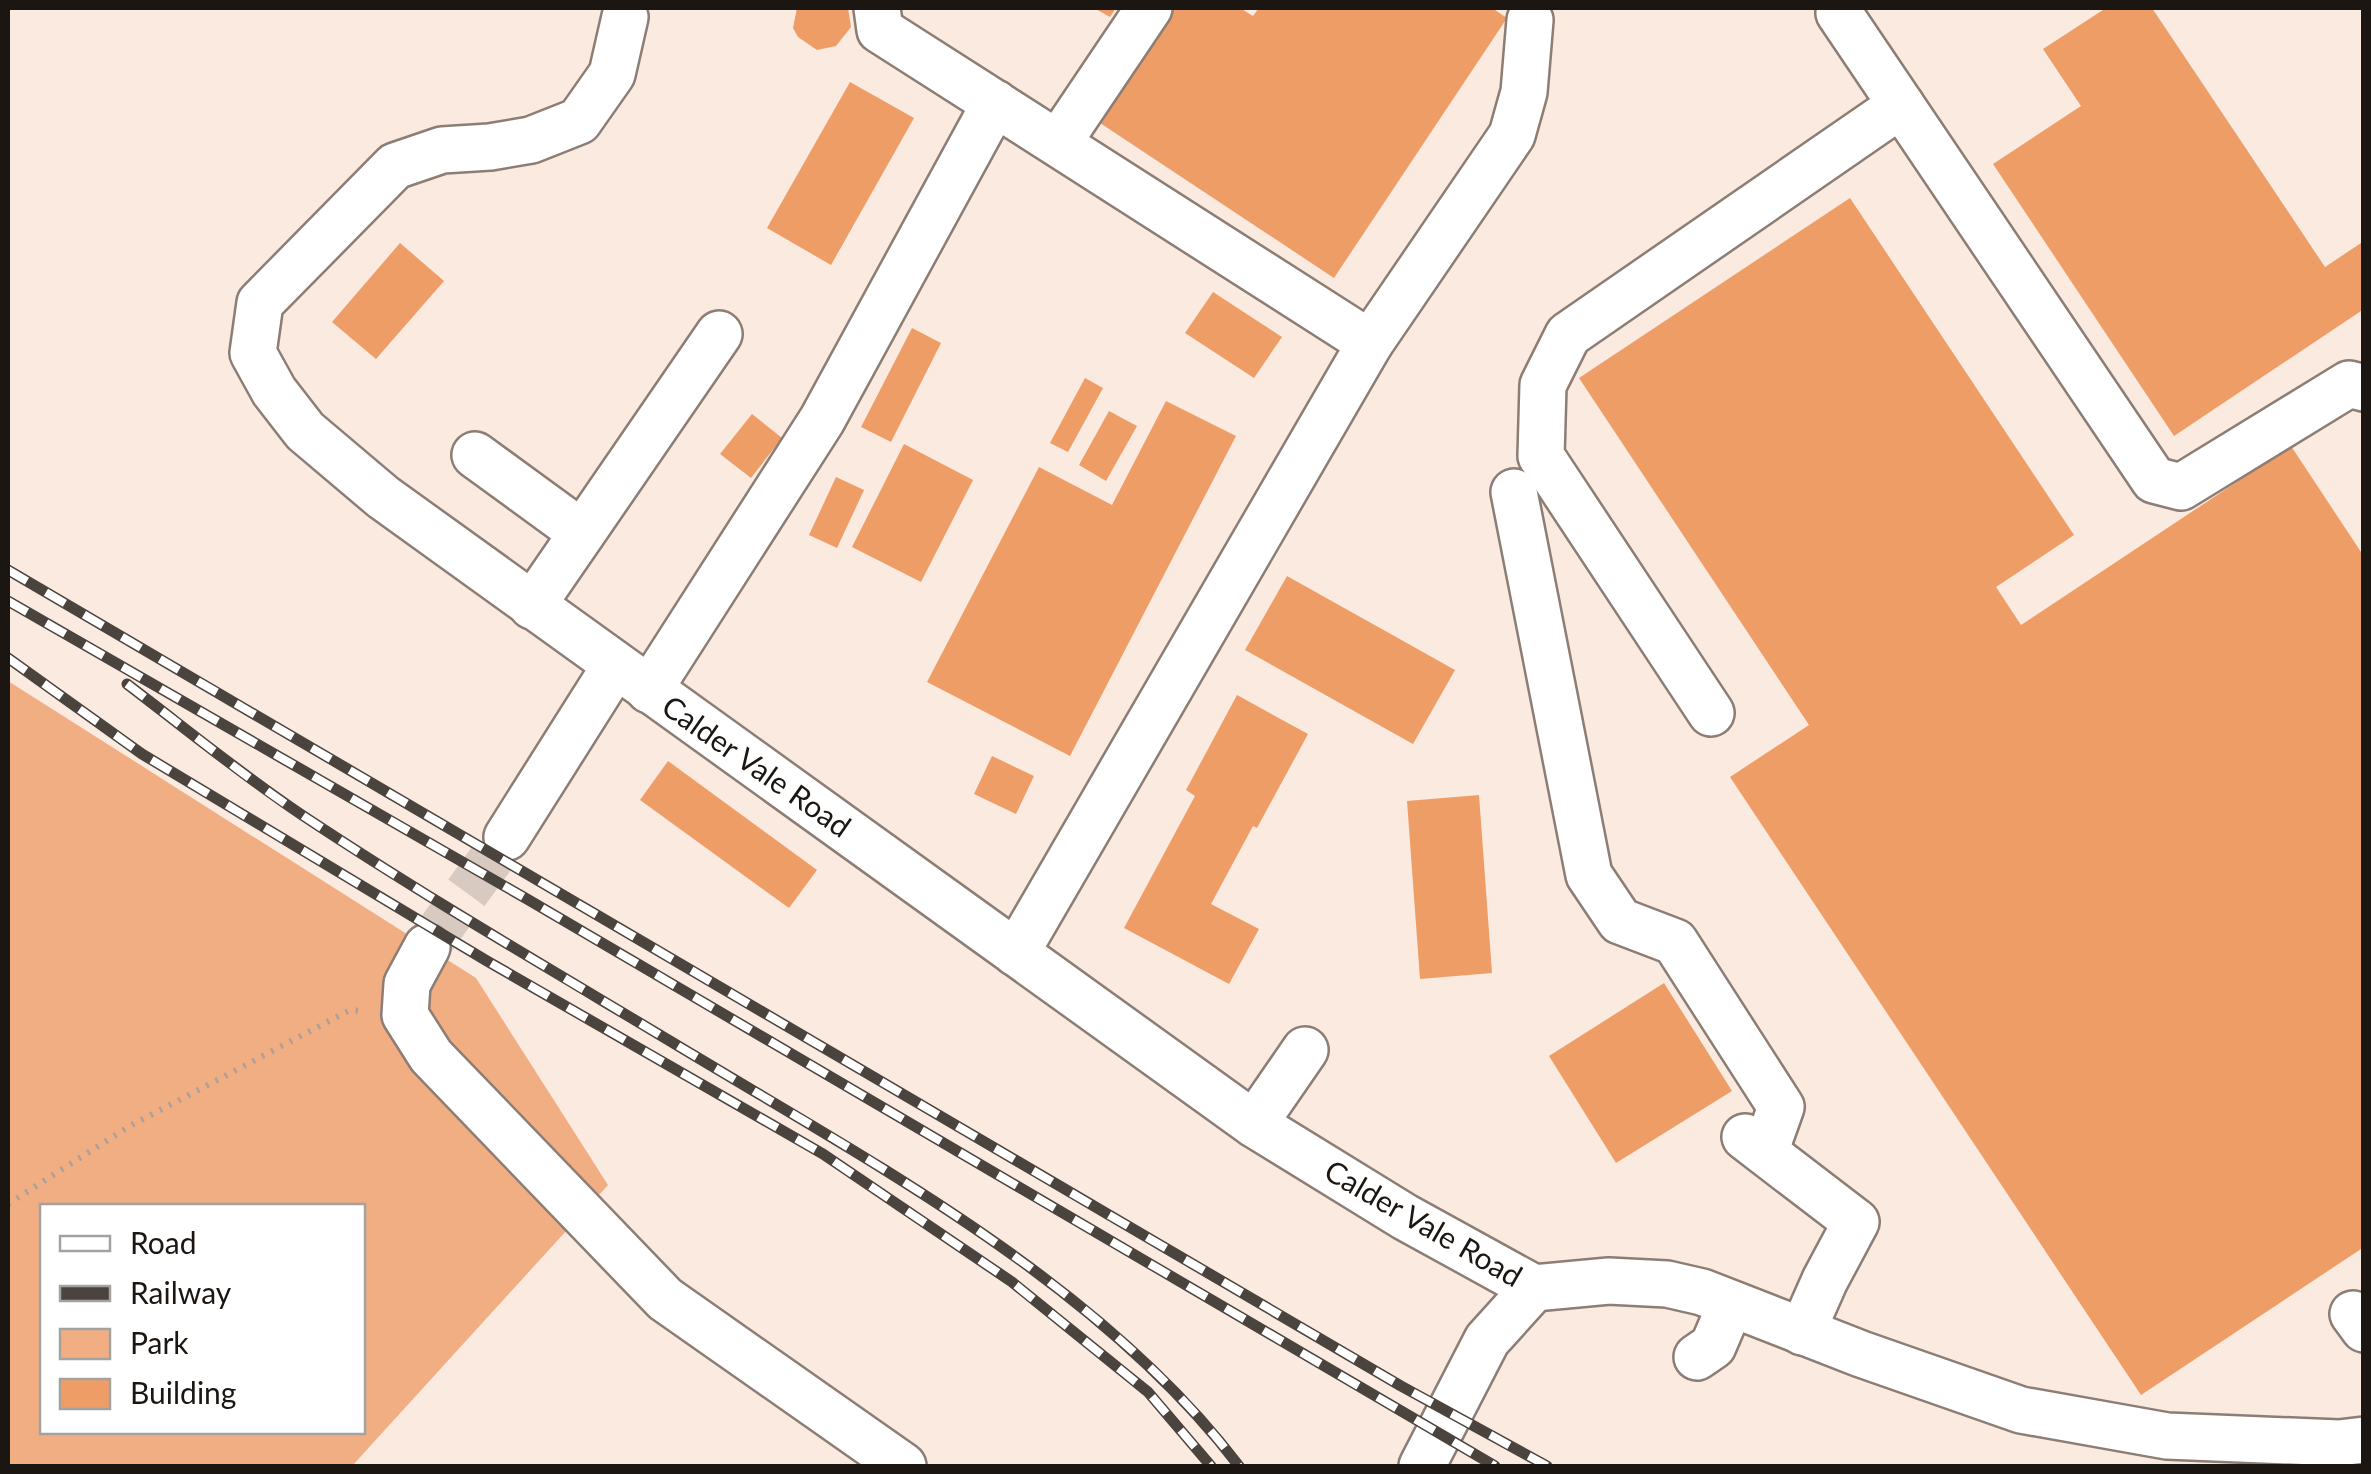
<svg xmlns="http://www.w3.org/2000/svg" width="2371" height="1474" font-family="Lato,sans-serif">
  <rect width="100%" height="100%" fill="#faeae0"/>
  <path fill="#f2ae83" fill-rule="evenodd" d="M8 681 476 978 608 1185 352 1466H8ZM42 1206H362V1432H42Z"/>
  <g fill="#ef9d67">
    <polygon points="797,8 848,8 851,27 836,46 817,50 798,37 793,28"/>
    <polygon points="1094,8 1116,8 1110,17"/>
    <polygon points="1160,8 1240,8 1253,16 1259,8 1492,8 1507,18 1334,278 1088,115"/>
    <polygon points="2106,8 2152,8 2325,267 2364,241 2364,309 2174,436 1993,164 2081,106 2043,49"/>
    <polygon points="850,82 914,118 831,265 767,228"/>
    <polygon points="1850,198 2074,535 1996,587 2021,625 2291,446 2361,552 2364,550 2364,1247 2141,1395 1730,777 1809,725 1579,378"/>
    <polygon points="400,243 444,281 376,359 332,322"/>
    <polygon points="1213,292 1282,337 1254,378 1185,333"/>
    <polygon points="912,328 941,343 891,442 861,427"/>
    <polygon points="1085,378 1103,388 1068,452 1050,443"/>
    <polygon points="1166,401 1236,436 1070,756 927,682 1039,467 1112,505"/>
    <polygon points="1109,411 1137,426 1106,481 1079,465"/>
    <polygon points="752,414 782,438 751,478 720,454"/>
    <polygon points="904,444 973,480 921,582 852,547"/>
    <polygon points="836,477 864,490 837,548 809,535"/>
    <polygon points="1287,576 1455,670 1413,744 1245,650"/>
    <polygon points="1237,695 1308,734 1257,828 1253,826 1211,904 1259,929 1229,984 1124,928 1195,796 1186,790"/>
    <polygon points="992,756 1034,776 1016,814 974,794"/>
    <polygon points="668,761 817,870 789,908 640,800"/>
    <polygon points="1479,795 1492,973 1420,979 1407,801"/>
    <polygon points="1664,983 1732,1091 1616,1163 1549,1056"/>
  </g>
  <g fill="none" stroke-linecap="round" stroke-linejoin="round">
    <polyline stroke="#d9cac1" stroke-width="45" stroke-dasharray="45 22" stroke-linecap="butt" points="427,947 507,837"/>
    <defs>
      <g id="minor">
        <polyline points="877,8 880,30 1370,343 1016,953"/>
        <polyline points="1839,13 2154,480 2181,487 2349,384 2364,388"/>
        <polyline points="625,17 612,74 579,121 531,140 490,147 442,150 395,166 260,303 253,353 274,391 305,431 383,497 1254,1124 1405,1217 1534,1288 1609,1281 1667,1284 1702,1292 1861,1354 2021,1410 2167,1436 2339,1443 2364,1440"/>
        <polyline points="1058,143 1149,8"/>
        <polyline points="1370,343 1512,135 1524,92 1530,20"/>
        <polyline points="475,455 582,533"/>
        <polyline points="1514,492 1589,875 1620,921 1675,942 1781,1107 1765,1152"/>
        <polyline points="532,606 719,334"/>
        <polyline points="649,690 822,420 995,103"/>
        <polyline points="1711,713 1541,456 1543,385 1568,335 1901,105"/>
        <polyline points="507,837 615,666"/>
        <polyline points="427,947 407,984 405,1015 431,1056 665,1299 903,1466"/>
        <polyline points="1254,1124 1305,1050"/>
        <polyline points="1745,1137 1856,1222 1825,1280 1802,1332"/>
        <polyline points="2353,1314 2364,1329"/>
        <polyline points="1697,1357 1713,1346 1731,1304"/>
        <polyline points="1422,1466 1487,1340 1534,1288"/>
      </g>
    </defs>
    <use href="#minor" stroke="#8c7d75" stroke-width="50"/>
    <polyline stroke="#aca098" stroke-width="6" stroke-dasharray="2.5 8" stroke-linecap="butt" points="8,1204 128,1127 350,1010 364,1011"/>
    <use href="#minor" stroke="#fff" stroke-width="45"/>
    <defs>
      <g id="rail">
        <polyline points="8,570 1401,1386 1547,1466"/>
        <polyline points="8,601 527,899 1495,1466"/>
        <polyline points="8,658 142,754 487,961 823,1154 1012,1282 1148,1392 1211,1466"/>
        <path d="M127 684C185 728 242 775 302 815 424 896 550 969 675 1044 869 1161 1100 1283 1239 1466"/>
      </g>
    </defs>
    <use href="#rail" stroke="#4b433e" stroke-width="11"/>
    <use href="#rail" stroke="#fff" stroke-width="8" stroke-dasharray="22" stroke-linecap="butt"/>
  </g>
  <g text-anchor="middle" stroke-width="8" stroke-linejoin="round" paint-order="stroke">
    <g font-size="30" fill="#1b1612" stroke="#fff">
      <text transform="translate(756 767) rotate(35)" y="10">Calder Vale Road</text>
      <text transform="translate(1423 1224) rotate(30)" y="10">Calder Vale Road</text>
    </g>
  </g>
  <rect width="2371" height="1474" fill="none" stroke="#1b1612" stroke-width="20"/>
  <rect x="40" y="1204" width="325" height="230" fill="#ffffff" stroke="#a4a2a0" stroke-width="2.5"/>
  <rect x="60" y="1236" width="50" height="15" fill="#ffffff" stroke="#a4a2a0" stroke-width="2.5"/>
  <text x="130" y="1254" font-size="30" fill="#1b1612">Road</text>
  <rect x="60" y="1286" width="50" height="15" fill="#4b433e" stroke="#a4a2a0" stroke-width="2.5"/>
  <text x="130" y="1304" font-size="30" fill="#1b1612">Railway</text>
  <rect x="60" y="1329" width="50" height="30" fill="#f2ae83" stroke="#a4a2a0" stroke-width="2.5"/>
  <text x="130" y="1354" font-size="30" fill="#1b1612">Park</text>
  <rect x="60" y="1379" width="50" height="30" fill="#ef9d67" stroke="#a4a2a0" stroke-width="2.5"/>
  <text x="130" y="1404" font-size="30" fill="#1b1612">Building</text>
</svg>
